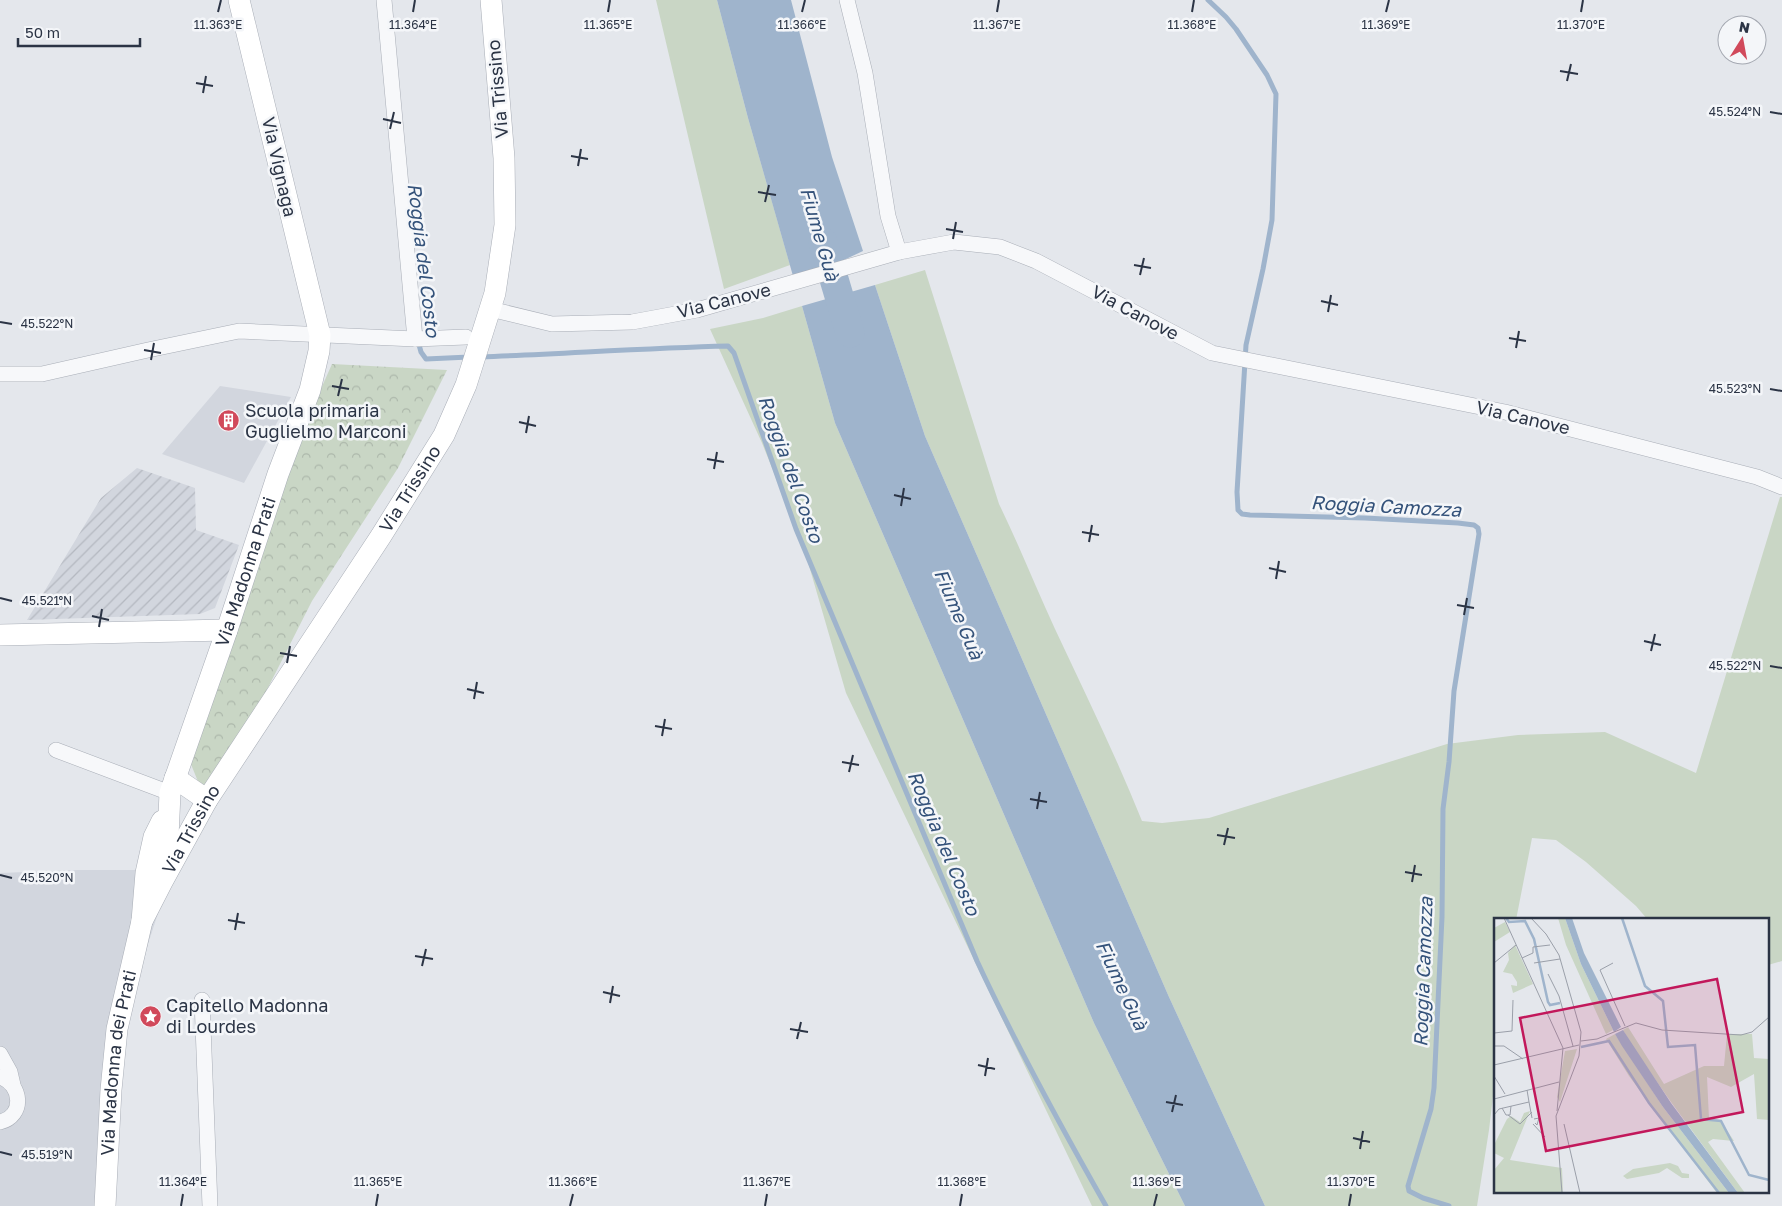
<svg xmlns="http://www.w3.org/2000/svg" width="1782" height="1206" font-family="'Golos Text',sans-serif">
  <defs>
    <pattern id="industrial-furrows" width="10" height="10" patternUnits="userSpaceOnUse" patternTransform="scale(1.25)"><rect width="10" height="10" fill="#d2d6de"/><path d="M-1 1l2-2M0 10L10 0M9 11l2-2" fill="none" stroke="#b4b8c0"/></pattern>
    <pattern id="park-crowns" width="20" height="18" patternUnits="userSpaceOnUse" patternTransform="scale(1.25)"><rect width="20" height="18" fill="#c9d6c5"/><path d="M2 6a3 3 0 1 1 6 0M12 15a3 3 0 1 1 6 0" fill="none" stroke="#adb8ab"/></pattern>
  </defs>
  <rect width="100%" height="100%" fill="#e4e7ec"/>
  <g fill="#d2d6de">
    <polygon points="220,386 291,397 244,483 162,454"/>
    <polygon points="78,870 175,870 162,901 148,944 134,997 119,1070 115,1206 0,1206 0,873"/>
  </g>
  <polygon fill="url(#industrial-furrows)" points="137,468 195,488 196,530 239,545 215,608 200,614 27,620 101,498"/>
  <g fill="#c9d6c5">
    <polygon points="656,0 717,0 748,118 790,265 724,289"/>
    <path d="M925 270 999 504C1019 545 1036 588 1055 629 1085 693 1116 756 1142 821L1162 823 1209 818 1447 744 1518 735 1605 732 1696 773 1780 497H1782V961L1768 965V920H1648L1636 906 1586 862 1556 840 1532 838 1516 920H1496V1071L1489 1130 1477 1206H1265L1169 997 925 436 875 285Z"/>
    <polygon points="802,306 835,423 1094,1023 1185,1206 1092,1206 846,693 803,545 762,443 710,329 763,318"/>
  </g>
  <polygon fill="url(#park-crowns)" points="332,364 447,370 398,468 312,601 208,806 188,757 292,454"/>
  <g fill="#9fb4cc">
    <polygon points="717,0 791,0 832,157 863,251 795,283 748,118"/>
    <polygon points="875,285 925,436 1169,997 1265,1206 1185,1206 1094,1023 835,423 802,306"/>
  </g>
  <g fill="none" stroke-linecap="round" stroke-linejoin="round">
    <g stroke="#9fb4cc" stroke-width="5">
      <polyline points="1208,0 1226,17 1236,29 1267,75 1276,94 1272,220 1263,269 1246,345 1237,492 1238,510 1242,514 1250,515 1365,518 1458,523 1474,525 1478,528 1479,534 1454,691 1449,762 1443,809 1442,917 1434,1088 1431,1109 1408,1186 1409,1191 1423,1198 1449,1206"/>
      <polyline points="418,341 421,352 426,359 469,357"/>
      <path d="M480 357C563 354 645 348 728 346L734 353 796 529 977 961C1016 1045 1060 1125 1106 1206"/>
    </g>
    <polyline stroke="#9fb4cc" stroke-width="29" points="823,242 850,333"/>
    <defs>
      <g id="street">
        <polyline points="384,0 415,339"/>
        <polyline points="847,0 865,73 888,216 899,252"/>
        <polyline points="490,309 552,324 632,322 697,310 899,252 954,242 1000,247 1036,261 1212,353 1505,412 1757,477 1782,487"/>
        <polyline points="0,374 42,374 148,350 239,331 415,339 466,337"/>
        <polyline points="56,750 170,793"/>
        <polyline points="202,1000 210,1206"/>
        <polyline points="0,1054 10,1072 13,1085"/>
        <path d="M0 1077C22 1084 25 1116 0 1122"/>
      </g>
      <g id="secondary">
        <polyline points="0,635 227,630"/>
        <polyline points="175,778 207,800"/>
        <path id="s1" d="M164 868 168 837 170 793 227 630 278 474 310 390 319 351 320 335 239 0"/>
        <path id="s2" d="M142 921 162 882 207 800 381 536 444 435 466 385 495 293 505 225 504 158 491 0"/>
        <path id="s3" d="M105 1206 111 1090 117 1029 142 921 146 873 154 837 162 821"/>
      </g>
    </defs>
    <use href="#street" stroke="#a9aeb7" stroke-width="16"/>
    <use href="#secondary" stroke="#a9aeb7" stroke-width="22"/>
    <use href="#street" stroke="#f7f8fa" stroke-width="15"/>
    <use href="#secondary" stroke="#fff" stroke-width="21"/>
  </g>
  <path fill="none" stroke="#2b3445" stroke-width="2" d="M218 12 221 0M413 12 415 0M608 12 610 0M802 12 805 0M997 12 999 0M1192 12 1194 0M1386 12 1389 0M1581 12 1583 0M1560 71 1578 74M1567 81 1571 64M196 83 213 86M203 93 206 76M1770 112 1782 114M383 119 401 123M390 129 394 112M571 156 588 159M578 166 581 149M758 192 776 195M765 202 769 185M946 229 963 232M953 239 956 222M1134 265 1151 268M1140 275 1144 258M1321 301 1338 305M1328 312 1331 295M0 322 12 324M1509 338 1526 341M1516 348 1519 331M144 350 161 353M151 360 154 343M332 386 349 389M1770 389 1782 391M338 396 342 379M519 422 536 426M526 433 529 416M707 459 724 462M714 469 717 452M894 495 911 499M901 506 904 488M1082 532 1099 535M1089 542 1092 525M1269 568 1286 572M1276 579 1279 561M0 598 12 601M1457 605 1474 608M1464 615 1467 598M92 616 109 620M99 627 102 609M1644 641 1661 645M1651 651 1655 634M280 653 297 656M287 663 290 646M1770 666 1782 668M467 689 484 693M474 699 477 682M655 726 672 729M662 736 665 719M842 762 859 765M849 772 853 755M1030 799 1047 802M1037 809 1040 792M1217 835 1235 838M1224 845 1228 828M1405 872 1422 875M0 875 12 878M1412 882 1415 865M228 920 245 923M235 930 238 913M415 956 433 959M422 966 426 949M603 992 620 996M610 1003 613 986M790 1029 808 1032M797 1039 801 1022M978 1065 995 1069M985 1076 988 1058M1166 1102 1183 1105M1172 1112 1176 1095M1353 1138 1370 1142M1360 1149 1363 1131M0 1152 12 1155M181 1206 183 1194M376 1206 378 1194M570 1206 573 1194M765 1206 767 1194M960 1206 962 1194M1154 1206 1157 1194M1349 1206 1351 1194"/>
  <defs>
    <symbol id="building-disc" viewBox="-11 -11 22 22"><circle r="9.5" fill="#d1495b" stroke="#f4f6f9"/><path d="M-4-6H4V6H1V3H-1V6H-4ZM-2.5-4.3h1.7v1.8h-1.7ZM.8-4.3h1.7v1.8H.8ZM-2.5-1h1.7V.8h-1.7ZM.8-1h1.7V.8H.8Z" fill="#fff"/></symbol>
    <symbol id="sight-disc" viewBox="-11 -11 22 22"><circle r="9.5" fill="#d1495b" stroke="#f4f6f9"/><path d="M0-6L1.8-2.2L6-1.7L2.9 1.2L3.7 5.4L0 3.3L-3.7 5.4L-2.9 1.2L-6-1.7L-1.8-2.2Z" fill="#fff"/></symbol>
  </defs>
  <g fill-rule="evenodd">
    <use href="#building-disc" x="216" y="408" width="25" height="25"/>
    <use href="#sight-disc" x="138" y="1004" width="25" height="25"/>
  </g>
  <g text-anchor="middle" stroke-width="5" stroke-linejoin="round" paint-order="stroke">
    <g font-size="18" fill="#2b3445" stroke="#f4f6f9">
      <text transform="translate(498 89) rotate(-95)" y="6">Via Trissino</text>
      <text transform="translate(279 167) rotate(77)" y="6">Via Vignaga</text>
      <text transform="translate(724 301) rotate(-14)" y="6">Via Canove</text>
      <text transform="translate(1135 313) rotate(28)" y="6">Via Canove</text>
      <text transform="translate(1523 418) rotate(13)" y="6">Via Canove</text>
      <text dy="6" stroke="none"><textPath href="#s2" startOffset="509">Via Trissino</textPath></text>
      <text dy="6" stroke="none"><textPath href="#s1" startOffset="309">Via Madonna Prati</textPath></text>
      <text dy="6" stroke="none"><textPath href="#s2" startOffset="104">Via Trissino</textPath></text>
      <text dy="6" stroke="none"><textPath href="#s3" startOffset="144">Via Madonna dei Prati</textPath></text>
    </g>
    <g font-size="18" fill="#2b3445" stroke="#f4f6f9" text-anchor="start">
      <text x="245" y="417">Scuola primaria<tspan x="245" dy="21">Guglielmo Marconi</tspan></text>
      <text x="166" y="1012">Capitello Madonna<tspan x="166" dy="21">di Lourdes</tspan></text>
    </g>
    <g font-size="19" font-style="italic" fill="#34527a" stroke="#f4f6f9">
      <text transform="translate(820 234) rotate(74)" y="7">Fiume Guà</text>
      <text transform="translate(424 260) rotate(83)" y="7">Roggia del Costo</text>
      <text transform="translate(791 469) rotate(70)" y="7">Roggia del Costo</text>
      <text transform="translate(1386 506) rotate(3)" y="7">Roggia Camozza</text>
      <text transform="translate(959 614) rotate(67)" y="7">Fiume Guà</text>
      <text transform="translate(944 843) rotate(67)" y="7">Roggia del Costo</text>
      <text transform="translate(1423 972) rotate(-88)" y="7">Roggia Camozza</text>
      <text transform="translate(1122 985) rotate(65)" y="7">Fiume Guà</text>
    </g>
  </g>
  <g transform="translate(1494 918)">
    <rect width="275" height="275" fill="#e4e7ec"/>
    <path d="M64 0H71L87 46 119 112 112 116 72 27ZM134 109 170 166 210 148H230L233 116H258L260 140 275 141V202L263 201 260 156 237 169 213 159 215 201 226 202 240 223 219 221 214 224 251 275H244L177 184 138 128 129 112ZM121 116 169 189 235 275H223L135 158 112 121ZM36 193 16 242 68 250 69 275H0V252L10 240 0 235V227L13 201 17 198 26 204 30 195Z" fill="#c9d6c5"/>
    <path d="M11 4 16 14 0 24V10ZM21 27 39 66 19 75 17 67 23 68V64L18 56 9 54 15 42 14 35ZM176 245 184 248 188 255 195 256V260H188L173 250 165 255 133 261 129 258 139 251Z" fill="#c9d6c5"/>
    <path d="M83 131 74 159 66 184 63 179 71 133Z" fill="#c9d6c5"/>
    <path d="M71 0H78L90 35 127 109 120 114 87 46ZM129 112 177 185 244 275H235L169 189 128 128 121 116Z" fill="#9fb4cc"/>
    <path fill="none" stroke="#9fb4cc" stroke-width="2.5" d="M12 0 15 4 31 3 40 21 54 84 56 87 66 85M128 0 151 68 169 83 174 129 201 127 207 201 227 203 255 257 275 262M87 129 115 123 155 185 225 275"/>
    <path fill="none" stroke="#9a9fa9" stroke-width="1" d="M10 0 69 130 63 193M37 0 52 16 65 37 87 114 85 138 62 198 68 275M28 40 39 35V29L56 27M0 45 22 27M40 45 66 41M119 45 106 52 131 108M54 56 65 78 79 128M0 115 18 113 19 82M87 123 103 121 142 105 168 112 247 117 258 114 275 99M0 128H10L29 141M0 147 85 127M0 158 11 176M0 181 65 164M35 184 38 200M8 190 12 197H16L17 188M0 197 5 191 35 184 33 172M14 197 26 206 38 194M40 201 45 200 43 207 41 205M39 206 51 219M70 206 86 275"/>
    <path fill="#c2185b" fill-opacity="0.15" stroke="#c2185b" stroke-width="2.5" d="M223 61 249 194 52 233 26 100Z"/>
    <rect width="275" height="275" fill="none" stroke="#2b3445" stroke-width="2.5"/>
  </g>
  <g font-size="12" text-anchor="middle" fill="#2b3445" stroke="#f4f6f9" stroke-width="5" stroke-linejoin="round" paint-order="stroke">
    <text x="218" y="29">11.363°E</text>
    <text x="413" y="29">11.364°E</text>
    <text x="608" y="29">11.365°E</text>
    <text x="802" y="29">11.366°E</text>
    <text x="997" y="29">11.367°E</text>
    <text x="1192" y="29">11.368°E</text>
    <text x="1386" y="29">11.369°E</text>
    <text x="1581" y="29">11.370°E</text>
    <text x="1735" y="116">45.524°N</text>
    <text x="47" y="328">45.522°N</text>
    <text x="1735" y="393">45.523°N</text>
    <text x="47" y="605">45.521°N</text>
    <text x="1735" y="670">45.522°N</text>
    <text x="47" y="882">45.520°N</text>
    <text x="47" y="1159">45.519°N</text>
    <text x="183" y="1186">11.364°E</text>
    <text x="378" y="1186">11.365°E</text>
    <text x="573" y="1186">11.366°E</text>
    <text x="767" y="1186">11.367°E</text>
    <text x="962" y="1186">11.368°E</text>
    <text x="1157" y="1186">11.369°E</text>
    <text x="1351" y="1186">11.370°E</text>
  </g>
  <g transform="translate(1742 40) rotate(11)"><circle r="24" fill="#f4f6f9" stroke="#a4a8b1"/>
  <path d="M0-4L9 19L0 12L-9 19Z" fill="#d1495b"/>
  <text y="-8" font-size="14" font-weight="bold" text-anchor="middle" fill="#2b3445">N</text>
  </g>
  <path d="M18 38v8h122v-8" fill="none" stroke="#2b3445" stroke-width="2.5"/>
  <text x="25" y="38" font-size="15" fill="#2b3445" stroke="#f4f6f9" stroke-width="4" paint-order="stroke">50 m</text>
</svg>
